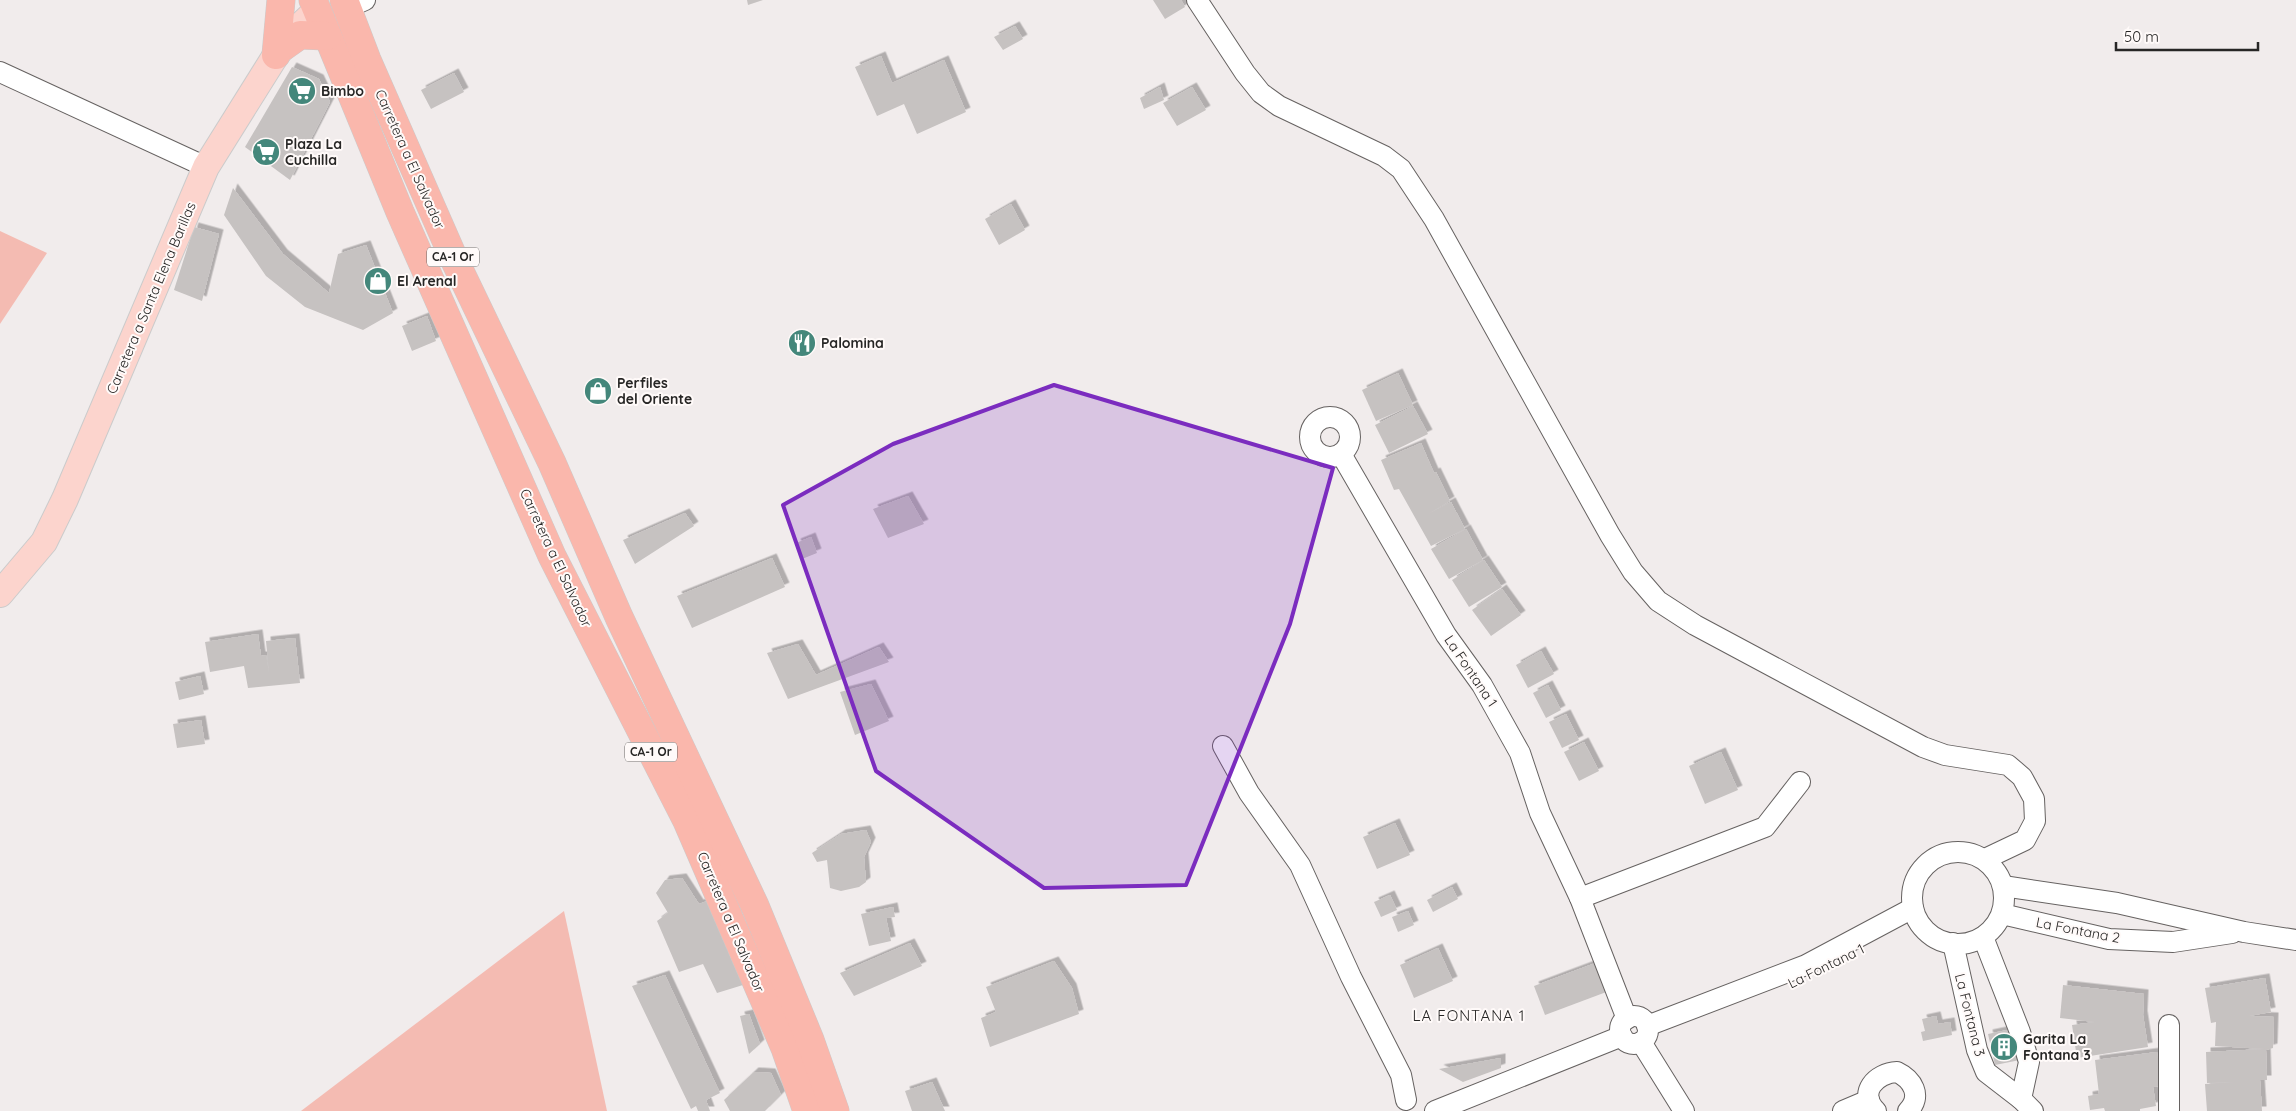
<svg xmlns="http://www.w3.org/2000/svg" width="2296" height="1111" font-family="Quicksand,sans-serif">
  <defs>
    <filter id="shadow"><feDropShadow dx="4.5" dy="-4.5" stdDeviation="0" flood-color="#0004"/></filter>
  </defs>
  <rect width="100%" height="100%" fill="#f1ecec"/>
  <g fill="#f4bbb2">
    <polygon points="0,231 47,253 0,324"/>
    <polygon points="564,911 607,1111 301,1111"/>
  </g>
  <g fill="#c6c2c1" filter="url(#shadow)">
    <polygon points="747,0 763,0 748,5"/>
    <polygon points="1153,0 1181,0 1185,7 1165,19"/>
    <polygon points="1015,26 1023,39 1003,50 994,37"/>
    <polygon points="881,56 892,83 944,60 966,112 917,134 904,104 877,116 855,67"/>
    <polygon points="292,67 319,79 330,102 290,180 245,147"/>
    <polygon points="454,73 464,92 431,109 421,90"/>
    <polygon points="1160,87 1164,100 1144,109 1140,98"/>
    <polygon points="1192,87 1206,110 1177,126 1163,103"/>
    <polygon points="233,188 283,254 329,293 338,254 366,245 393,313 363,330 305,307 266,276 224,215"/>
    <polygon points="1011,204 1025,230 999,245 985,219"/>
    <polygon points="194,227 219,234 202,301 174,290"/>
    <polygon points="427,316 436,341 412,351 402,326"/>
    <polygon points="1398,373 1413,405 1376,421 1362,390"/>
    <polygon points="1413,406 1428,434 1389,453 1375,425"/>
    <polygon points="1421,443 1434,473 1436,472 1450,501 1428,514 1451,502 1465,529 1431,546 1399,489 1394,490 1381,460"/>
    <polygon points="908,496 924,524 888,538 873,509"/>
    <polygon points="685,513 694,526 635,564 623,540"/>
    <polygon points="1466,529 1483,560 1449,579 1431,549"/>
    <polygon points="811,537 817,553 802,559 796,543"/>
    <polygon points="772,558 785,587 692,628 677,596"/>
    <polygon points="1484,560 1502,587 1469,607 1452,580"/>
    <polygon points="1502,589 1521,615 1491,636 1472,610"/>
    <polygon points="258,634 261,656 266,655 269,673 266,641 295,638 300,683 248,688 244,666 210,672 205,642"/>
    <polygon points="798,644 816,675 879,647 889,662 788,699 767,653"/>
    <polygon points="1541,651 1554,674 1528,688 1516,665"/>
    <polygon points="200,676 204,694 179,700 175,682"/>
    <polygon points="871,684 889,721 855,735 840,692"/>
    <polygon points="1548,685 1561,710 1546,718 1533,693"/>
    <polygon points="1566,714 1579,740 1562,748 1549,722"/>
    <polygon points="201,720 205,744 177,748 173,724"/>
    <polygon points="1584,742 1599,771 1579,781 1564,752"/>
    <polygon points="1721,752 1738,790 1705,804 1689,766"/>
    <polygon points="1395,823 1410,855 1377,869 1363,837"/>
    <polygon points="866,830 871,842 864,857 866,882 859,887 841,891 830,888 827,860 817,862 812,853 841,834"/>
    <polygon points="682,878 699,904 713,899 736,953 743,985 717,993 703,964 679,972 657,921 668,913 656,893 665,880"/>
    <polygon points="1452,887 1458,899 1433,912 1427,900"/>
    <polygon points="1390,895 1397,910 1381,917 1374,902"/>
    <polygon points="893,907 895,917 886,918 891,941 869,946 861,914"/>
    <polygon points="1408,911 1414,925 1398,932 1392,917"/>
    <polygon points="910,943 922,966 854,996 840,973"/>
    <polygon points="1438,948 1453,981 1414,998 1400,965"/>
    <polygon points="1054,961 1072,988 1079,1014 990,1047 981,1018 996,1012 986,987"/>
    <polygon points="1598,962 1609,991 1545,1015 1534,986"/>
    <polygon points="665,975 720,1093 706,1100 710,1111 698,1111 696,1106 691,1109 632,986"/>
    <polygon points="2265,978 2271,1012 2249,1016 2274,1017 2273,1048 2266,1050 2267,1080 2260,1080 2262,1111 2207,1111 2205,1084 2233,1082 2207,1083 2206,1052 2265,1049 2215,1046 2216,1022 2211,1023 2205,988"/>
    <polygon points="2063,985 2144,994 2143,1015 2148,1047 2077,1058 2072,1025 2095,1022 2060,1018"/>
    <polygon points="749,1014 760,1044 749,1054 740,1016"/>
    <polygon points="1936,1016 1938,1024 1950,1022 1952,1035 1923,1041 1921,1032 1925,1031 1922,1019"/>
    <polygon points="2012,1029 2020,1060 1995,1065 1988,1034"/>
    <polygon points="2157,1052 2162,1086 2153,1087 2156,1106 2140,1109 2140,1111 2105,1111 2104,1108 2090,1110 2088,1096 2099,1094 2095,1060"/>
    <polygon points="1501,1058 1501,1068 1463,1082 1439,1069"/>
    <polygon points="754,1072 771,1073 781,1095 765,1111 730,1111 724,1100"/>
    <polygon points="932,1082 945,1111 912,1111 905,1091"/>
  </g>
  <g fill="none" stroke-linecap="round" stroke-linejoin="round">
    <defs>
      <g id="minor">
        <polyline points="1197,0 1245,73 1261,93 1279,106 1384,156 1401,169 1434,219 1610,535 1633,572 1658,601 1695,625 1923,747 1945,755 2008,765 2022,777 2034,799 2035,821 2025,840 1985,859"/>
        <polyline points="347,8 365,0"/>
        <polyline points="0,72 206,167"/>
        <circle cx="1330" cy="437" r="20"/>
        <polyline points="1341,454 1446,635 1482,685 1520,753 1540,813 1580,898 1627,1019"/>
        <polyline points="1223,746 1249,793 1300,865 1351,977 1401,1075 1406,1100"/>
        <circle cx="1958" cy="898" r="46"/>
        <polyline points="2003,886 2117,903 2244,932 2296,940"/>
        <polyline points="1580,898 1765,827 1800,782"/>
        <polyline points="2002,914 2109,939 2173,942 2232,933"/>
        <polyline points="1983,937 2020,1032 2029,1062 2021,1099"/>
        <polyline points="1953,943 1977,1050 1986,1072 2021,1099 2033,1111"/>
        <circle cx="1634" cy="1030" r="14"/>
        <polyline points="2169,1025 2169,1111"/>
        <polyline points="1647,1026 1806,965 1913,908"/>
        <polyline points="1641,1042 1684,1111"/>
        <polyline points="1435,1111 1622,1036"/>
        <polyline points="1843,1111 1869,1100"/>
        <path d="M1876 1111C1857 1093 1876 1073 1897 1072 1912 1079 1923 1096 1908 1111"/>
      </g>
      <polyline id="major" points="0,594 44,542 65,499 206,167 276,55 299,27 317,10"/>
      <g id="highway">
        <polyline points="313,0 400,212 552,556 687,821 785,1048 807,1111"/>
        <polyline points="344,0 367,60 455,261 552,463 619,617 755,906 810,1040 835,1111"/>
        <polyline points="283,47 300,35 327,36"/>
        <polyline points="276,55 281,0"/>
      </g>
    </defs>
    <use href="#minor" stroke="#666261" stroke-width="22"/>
    <use href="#major" stroke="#cbcbcb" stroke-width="28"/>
    <use href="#highway" stroke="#cbcbcb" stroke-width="29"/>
    <use href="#minor" stroke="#fff" stroke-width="20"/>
    <use href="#major" stroke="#fcd4cd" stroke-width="26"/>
    <use href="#highway" stroke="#fab7ac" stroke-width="28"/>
  </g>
  <path fill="#7b2cbf" fill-opacity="0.2" stroke="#7b2cbf" stroke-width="4" stroke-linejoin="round" d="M1054 385 1333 468 1290 624 1186 885 1044 888 876 771 783 505 893 444Z"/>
  <defs>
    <symbol id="supermarket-disc" viewBox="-11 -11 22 22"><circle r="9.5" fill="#44877b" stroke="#fffaf9"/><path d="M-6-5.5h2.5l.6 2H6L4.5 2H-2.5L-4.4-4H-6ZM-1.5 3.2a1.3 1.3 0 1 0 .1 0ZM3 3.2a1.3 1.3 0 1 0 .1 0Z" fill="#fff"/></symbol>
    <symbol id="shop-disc" viewBox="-11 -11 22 22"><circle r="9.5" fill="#44877b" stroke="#fffaf9"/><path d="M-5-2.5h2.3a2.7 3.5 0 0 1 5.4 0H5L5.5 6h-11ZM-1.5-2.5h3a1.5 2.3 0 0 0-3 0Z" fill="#fff"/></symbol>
    <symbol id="restaurant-disc" viewBox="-11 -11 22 22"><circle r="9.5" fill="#44877b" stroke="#fffaf9"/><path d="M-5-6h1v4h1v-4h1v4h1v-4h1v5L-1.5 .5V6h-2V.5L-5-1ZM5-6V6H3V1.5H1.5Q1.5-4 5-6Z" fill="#fff"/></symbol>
    <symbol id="building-disc" viewBox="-11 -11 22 22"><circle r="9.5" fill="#44877b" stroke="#fffaf9"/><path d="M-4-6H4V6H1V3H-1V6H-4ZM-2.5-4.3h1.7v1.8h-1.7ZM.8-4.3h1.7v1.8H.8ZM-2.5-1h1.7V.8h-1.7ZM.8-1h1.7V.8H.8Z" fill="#fff"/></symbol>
  </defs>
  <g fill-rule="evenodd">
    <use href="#supermarket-disc" x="286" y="75" width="32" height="32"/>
    <use href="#supermarket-disc" x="250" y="136" width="32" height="32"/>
    <use href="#shop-disc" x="362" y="265" width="32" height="32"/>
    <use href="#restaurant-disc" x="786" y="327" width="32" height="32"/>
    <use href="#shop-disc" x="582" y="375" width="32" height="32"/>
    <use href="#building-disc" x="1988" y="1031" width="32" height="32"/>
  </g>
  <g text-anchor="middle" stroke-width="4" stroke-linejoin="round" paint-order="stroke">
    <g fill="#fffaf9" stroke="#686665" stroke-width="1">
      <rect x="427" y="247.5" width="52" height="19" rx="4"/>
      <rect x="625" y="742.5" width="52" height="19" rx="4"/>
    </g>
    <g font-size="12" font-weight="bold" fill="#272625">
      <text x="453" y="261">CA-1 Or</text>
      <text x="651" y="756">CA-1 Or</text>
    </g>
    <g font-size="14" font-weight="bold" fill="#272625" stroke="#fffaf9" text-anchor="start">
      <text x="321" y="96">Bimbo</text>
      <text x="285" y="149">Plaza La<tspan x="285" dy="16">Cuchilla</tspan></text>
      <text x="397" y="286">El Arenal</text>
      <text x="821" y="348">Palomina</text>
      <text x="617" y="388">Perfiles<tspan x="617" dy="16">del Oriente</tspan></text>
      <text x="2023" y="1044">Garita La<tspan x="2023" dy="16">Fontana 3</tspan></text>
    </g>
    <g font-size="14" fill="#272625" stroke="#fffaf9">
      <text transform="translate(410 159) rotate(66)" y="5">Carretera a El Salvador</text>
      <text transform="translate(151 298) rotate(-67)" y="5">Carretera a Santa Elena Barillas</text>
      <text transform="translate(556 558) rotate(65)" y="5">Carretera a El Salvador</text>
      <text transform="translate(1471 671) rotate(56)" y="5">La Fontana 1</text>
      <text transform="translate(731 922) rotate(67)" y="5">Carretera a El Salvador</text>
      <text transform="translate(2078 930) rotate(11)" y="5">La Fontana 2</text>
      <text transform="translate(1826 966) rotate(-26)" y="5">La Fontana 1</text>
      <text transform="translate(1970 1015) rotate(76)" y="5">La Fontana 3</text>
    </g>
    <g font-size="15" letter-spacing="1" fill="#272625" stroke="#fffaf9">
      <text x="1469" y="1021">LA FONTANA 1</text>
    </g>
  </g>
  <path d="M2116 42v8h142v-8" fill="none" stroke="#272625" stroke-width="2.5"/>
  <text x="2124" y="42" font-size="15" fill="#272625" stroke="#fffaf9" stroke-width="4" paint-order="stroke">50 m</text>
</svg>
